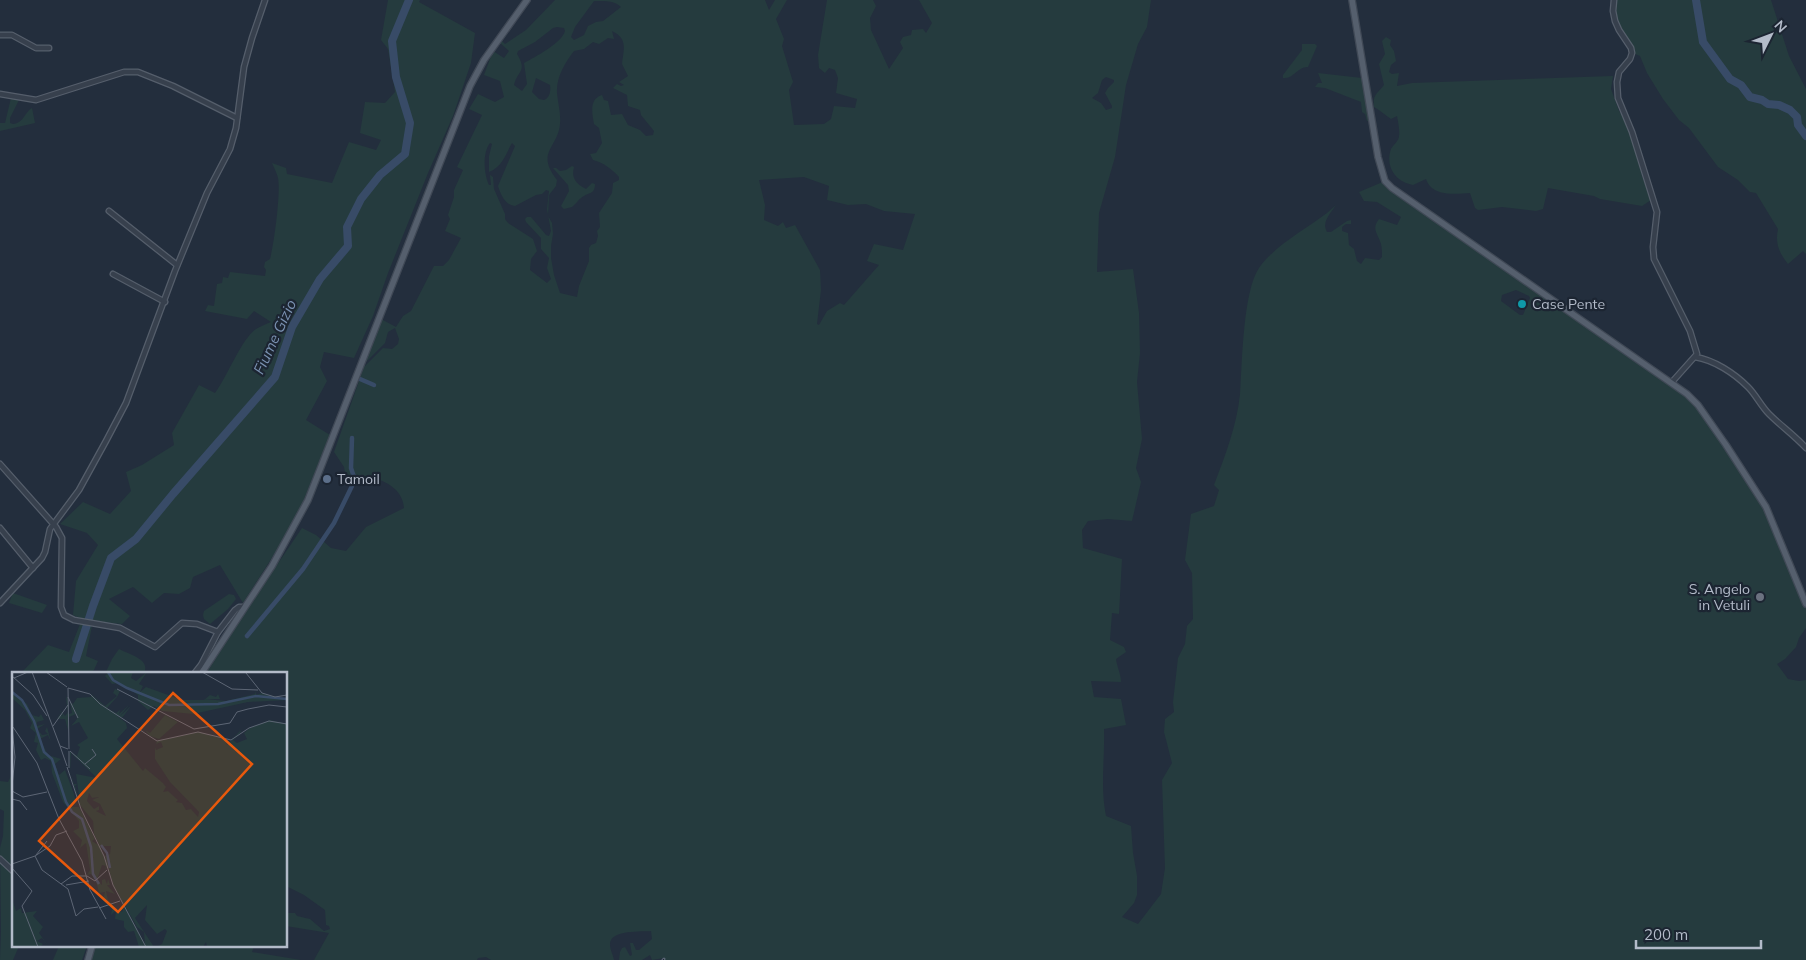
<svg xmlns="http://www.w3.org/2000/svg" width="1806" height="960" font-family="Mulish,sans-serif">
  <rect width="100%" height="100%" fill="#232e3d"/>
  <g fill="#253b3e" fill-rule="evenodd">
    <path d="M388 0H420L419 2 475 33 471 63 453 116 428 173 388 273 373 316 354 358 324 352 320 367 327 381 306 420 330 435 301 507 282 542 243 603 220 565 193 577 190 588 179 594 164 593 152 603 133 587 109 599 130 616 122 624 93 621 86 656 98 661 94 670 89 674H26L23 671 48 645 69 652 82 619 73 615 76 581 98 545 87 533 60 524 83 502 110 514 131 491 126 472 142 465 174 445 172 433 199 385 215 393C227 377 242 338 256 329 261 326 266 324 271 322L254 311 247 319 205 311 208 305 214 306 217 284 222 283 223 277 228 278 230 272 265 276 266 270 264 267 265 262 270 259C274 244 281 192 278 178 277 173 274 168 272 163L286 168 287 174 332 183 349 142 376 150 381 140 360 133 365 102 385 103 395 92 388 49 381 40Z"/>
    <path d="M531 0 502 41 505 44 526 30 555 0H765L769 10 775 0H787L776 19 784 39 782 46 793 82 789 90 794 125 824 124 831 119 834 106 855 108 857 99 836 93 838 78 835 70 829 68 825 73 819 68 818 55 827 0H873L876 6 870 18 871 30 889 69 903 48 900 42 903 37 911 35 912 30 923 29 926 33 932 23 919 0H1151L1147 27 1138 44 1126 85 1115 157 1099 213 1097 272 1133 269 1139 313 1140 353 1137 382 1142 439 1136 468 1141 482 1132 521 1108 519 1088 521 1082 530 1083 548 1122 559 1119 614 1112 613 1110 640 1124 647 1126 652 1116 659C1117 667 1121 674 1121 682L1091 681 1094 697 1121 699 1126 725 1104 729C1105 759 1100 786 1106 816L1131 826 1133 853 1137 876V895L1134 903 1122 917 1138 924 1161 894 1165 868 1162 780 1172 763 1164 732 1165 719 1174 712 1173 702 1178 658 1185 644 1187 626 1193 619 1192 573 1185 560 1191 514 1214 506 1219 490 1214 485C1225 456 1237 425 1240 394 1242 364 1243 291 1259 268 1274 246 1306 229 1327 213L1336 205C1331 213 1321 222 1327 232H1331L1347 221 1351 220V224H1346L1342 227V231L1348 233 1349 245 1354 249 1357 261 1361 264 1365 258 1379 260 1382 257C1382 253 1382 248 1381 244 1378 234 1371 229 1379 219L1397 225 1401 217 1377 202 1364 201 1359 192 1385 181 1687 394 1756 490 1806 604V628L1799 638 1796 647 1785 659 1777 664 1788 679 1799 681 1806 680V960H665L664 958 652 960 650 955 642 960H619L620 952 622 948 625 947 630 956 632 955 630 943H633L636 950H639L652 939 651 931C642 932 609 929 610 945 610 949 613 955 614 960H491L486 957 478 958 477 960H314L329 933 286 926V913H295L297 916 310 919 324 931 330 929 329 926 326 925 325 910 304 895 286 886V674H223L220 672 218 674H206L239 621 302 528 316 535 331 548 346 551 366 527 404 508C403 489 384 479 367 477 360 476 353 478 346 478L344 467 334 452 364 367 383 348 392 349 398 344 399 339 395 328 388 332 385 343 365 363 381 319 396 327 403 316 411 311 434 266H443L449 260 461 238 445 231 450 219 448 215 454 197V190L463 170 457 167 482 115 469 109 478 94 495 102 504 97 500 81 484 75 493 51 504 58 509 51 500 43ZM594 1C604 1 614 0 621 7L603 21 596 22 588 26 584 35 574 40 571 37 575 27ZM557 27 564 28 565 31C562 43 535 57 524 63L527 84 522 91 514 85C517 71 528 72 517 54L518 51 535 42 553 28ZM612 31C629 39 623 51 622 64L628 76 619 82 624 85 621 86 617 84 613 88 627 95 628 106 640 110 641 115 654 131 653 135 646 136 640 130 628 125 622 114 611 115 608 101 604 100 602 95C589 99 592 113 594 124L599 128 602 143 596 153 590 154 593 160C604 163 612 169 619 177V180L613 183 612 193 599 213 600 227 597 231 598 236 596 243 591 245 589 248V261L579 286 577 297 560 293 554 275 551 258V246L553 234 552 223 548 216 549 195 556 186 557 180C535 152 558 148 560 124 561 113 558 104 557 93 556 77 565 63 574 51L584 49 593 42 599 44 608 38 614 39ZM1106 77 1114 80V82L1108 88 1105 93 1112 106V108L1106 110 1101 103 1092 98 1098 93 1102 80ZM536 78 550 85C551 90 550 98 544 100L539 99 532 92ZM490 143 492 144 489 156V172C503 166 505 155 512 143L515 146 498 186C501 195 505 205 515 206L536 195 542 194 546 190 549 191 547 209 551 231 549 236 546 235 531 217H527L525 219 526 222 541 238V249L549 258 547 268 551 279 547 283 530 270 531 259 537 251 533 239 508 223 505 219V214L494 189 493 177 490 175 491 185H489C484 175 482 153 490 143ZM804 177 829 186 827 200 848 205 866 204 884 211 915 214 903 250 874 244 867 261 879 265 844 305 840 303 827 311 819 325 817 324 821 290 820 270 795 225 786 228 783 222 778 226 764 220 765 205 759 180ZM1516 290 1529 296 1530 298 1523 315H1520L1501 301 1502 295Z"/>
    <path d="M1614 0H1771L1789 56 1806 89V254L1803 251 1788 264C1779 253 1775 243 1778 229L1756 193 1750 192 1738 180 1718 167 1689 128 1679 120 1663 99 1647 73 1640 56 1633 53 1615 21Z"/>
    <path d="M1386 37 1391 40 1390 45 1394 51 1396 61 1391 65 1389 72 1392 74 1399 73 1397 86 1412 83 1613 76 1611 89 1619 111 1626 121 1640 166 1642 176 1651 200 1642 206 1600 199 1594 196 1548 188 1543 209 1536 211 1502 207 1478 210 1475 208 1470 193C1455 194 1432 197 1426 179L1413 185C1395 182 1385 166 1391 149 1393 145 1399 141 1399 136 1400 130 1398 122 1397 116L1391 119C1385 115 1381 111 1374 107 1372 95 1378 93 1384 85L1379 64 1385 54 1382 41Z"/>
    <path d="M1302 44H1315L1317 46 1308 67C1298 66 1294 79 1283 78V75L1302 50Z"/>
    <polygon points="1318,73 1362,78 1369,121 1367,121 1365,114 1362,112 1361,102 1325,88 1315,87 1318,83 1322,83"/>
    <path d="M11 98 19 100 10 118V123L13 124C24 123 24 113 32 108L35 123 0 131V123H5Z"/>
    <path d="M572 166 574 167C571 178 576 184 586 189L592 183 595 184C595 195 588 192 581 198 578 200 576 204 572 207L564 209 561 206 569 191 568 185 553 168H556L560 171 566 170Z"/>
    <polygon points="13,593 47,605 42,613 9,603"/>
    <polygon points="229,594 234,595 236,599 228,609 210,624 204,619 203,615 204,611"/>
    <path d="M119 649C130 655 151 659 144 674H105L112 659Z"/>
    <polygon points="14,770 14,837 12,847 14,866 14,946 19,946 13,960 0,960 1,932 0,848 3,836 4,811 0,809 0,781 8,782"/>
    <polygon points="59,946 87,946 82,960 53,960"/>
    <polygon points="94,946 254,946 252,952 301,960 89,960"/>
  </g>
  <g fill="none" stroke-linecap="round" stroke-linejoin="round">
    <g stroke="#384b67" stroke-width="4.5">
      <polyline points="360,379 374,385"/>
      <polyline points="247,636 303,569 334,523 352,486 354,477 351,468 352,438"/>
    </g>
    <g stroke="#384b67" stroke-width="8">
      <polyline points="1696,0 1703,42 1730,79 1741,85 1750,97 1762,100 1768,104 1779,105 1790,110 1797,117 1798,125 1806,136"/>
      <polyline points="76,659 93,606 111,558 136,539 173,494 275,377 292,327 320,279 348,246 347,227 361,199 380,175 405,154 410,123 396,77 392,41 409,0"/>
    </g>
    <defs>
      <g id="minor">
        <polyline points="1614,0 1613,11 1615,21 1619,30 1631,48 1632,53 1630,59 1619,72 1617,82 1618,98 1632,132 1657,212 1653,247 1654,259 1690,331 1697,354 1672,382"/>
        <polyline points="0,35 12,35 36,48 49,48"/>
        <polyline points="0,94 36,100 124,72 138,72 173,86 237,118"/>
        <polyline points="109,211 177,265"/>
        <polyline points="113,274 165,302"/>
        <path d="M1695 357C1714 360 1734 373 1748 387 1756 395 1761 406 1769 414 1781 426 1794 435 1806 448"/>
        <polyline points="0,464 56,527 62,538 61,607 64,615 74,620 120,628 155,647 182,623 197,624 218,632"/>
        <polyline points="0,528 33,568"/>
        <polyline points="0,603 42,558 45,552 50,529 79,490 106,441 126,403 175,271 207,193 230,149 236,128 244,67 252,38 265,0"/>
        <polyline points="194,674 201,665 218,632 235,610 239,607 244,607"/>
        <polyline points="0,859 14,872"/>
      </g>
      <g id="major">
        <polyline points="1352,0 1378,157 1385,181 1392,188 1687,394 1698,405 1726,445 1766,507 1806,604"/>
        <polyline points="201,674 272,566 308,500 470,86 484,60 527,0"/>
        <polyline points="88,960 92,946"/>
      </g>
    </defs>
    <use href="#minor" stroke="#555e6b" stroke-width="7"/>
    <use href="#major" stroke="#404956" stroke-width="8"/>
    <use href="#minor" stroke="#37404d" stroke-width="4.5"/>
    <use href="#major" stroke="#555f6d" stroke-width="5.5"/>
    <defs>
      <polyline id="rail" points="663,960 664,959"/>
    </defs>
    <use href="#rail" stroke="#596474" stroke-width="3"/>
    <use href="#rail" stroke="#1c2532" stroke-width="1" stroke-dasharray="4" stroke-linecap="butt"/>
  </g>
  <circle fill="#0f9aa8" stroke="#1c2532" stroke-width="2" cx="1522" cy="304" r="5"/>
  <circle fill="#5c6f8a" stroke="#1c2532" stroke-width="2" cx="327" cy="479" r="5"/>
  <circle fill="#6b7280" stroke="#1c2532" stroke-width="2" cx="1760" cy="597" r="5"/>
  <g text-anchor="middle" stroke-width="4.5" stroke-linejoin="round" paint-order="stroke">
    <g font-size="14" fill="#b3bbc9" stroke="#1c2532" text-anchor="start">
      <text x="1532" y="309">Case Pente</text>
      <text x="337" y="484">Tamoil</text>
      <text x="1750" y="594" text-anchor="end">S. Angelo<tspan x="1750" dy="16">in Vetuli</tspan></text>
    </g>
    <g font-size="15" font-style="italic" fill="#7a91b1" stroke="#1c2532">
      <text transform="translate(275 337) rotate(-65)" y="5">Fiume Gizio</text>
    </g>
  </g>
  <g transform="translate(12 672)">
    <rect width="275" height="275" fill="#232e3d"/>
    <path d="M91 0H121L119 6 124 9 135 0 127 12 131 14 128 20 134 15 170 28H192L198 23 204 25 206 22 208 27H193L214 29 243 22 244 19V23L250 21 275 28 236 30 181 42 150 39 142 34 136 38 126 29V23L107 11 100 12 93 4 96 1ZM0 14 1 21 15 32 20 43 27 45 29 42 32 48 25 50V54L33 52 25 57 30 63 36 62 33 59 35 55 39 70 36 63 28 67 36 83 49 87 43 92 47 103 53 98 62 122 64 130 58 135H67L83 167 80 169 88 174 95 193 93 184 98 182 99 174H88L82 162 81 149 68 133 58 100V80L65 84 68 75 65 73 76 66 67 50 59 54 65 47 64 42 57 45 56 58 53 47H45L48 42 51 44 47 37 53 44 56 40 54 27 55 24 57 42 60 41 58 30 61 32 65 26 79 25V22L93 34 105 24 101 21 103 17 108 19 105 25 95 36 104 41 108 38 107 42 117 33 108 44 119 34 110 46 104 43 114 51 115 56 105 67 131 99 133 96 151 111 154 115 151 120 156 119 166 128 164 130 170 131 174 138 179 137 186 145 187 140 158 110 143 87V75L144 78 151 75 149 70 144 72 145 69 186 60 212 66 215 73 228 59 227 56 229 60 221 68 225 71 235 67 232 61 238 56 258 48 275 52V275H195L194 270 191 275H144L150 272 155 259 153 257 145 262 133 248 135 233 123 246 142 275H127L122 259 116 260 112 255V249L103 247 104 238 99 243 100 237 91 228 93 220 87 221 84 209 79 202 75 203 78 198 74 171 68 176 70 168 61 159 67 156V149L51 130 40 101 39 89 33 86 29 88 24 78 26 71 22 70 24 61 18 56 20 51 13 38 0 26ZM59 81 85 106 64 102 68 131 63 114 65 112H62L58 100ZM77 121 80 126 87 125 80 128 88 132 94 144 84 139 87 138V134L82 137 75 129ZM90 193 94 194 93 198 96 194 102 215 125 255 132 260 133 272 111 232 109 233 111 239 108 240 96 228 94 219 103 222 95 213H98L96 207 95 212 93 207 90 208V213L85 208ZM153 43 166 50 147 67 138 64 133 58 138 61ZM0 227 4 239 9 236 10 241 25 239 21 244 31 255 27 261 37 275 30 266 25 269 31 272 28 275H0Z" fill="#253b3e" fill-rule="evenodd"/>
    <path fill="none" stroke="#384b67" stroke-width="2.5" d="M96 0 101 8 115 16 157 33 206 32 244 24 275 27M0 20 10 28 22 49 32 80 40 87 54 130 60 140 70 147 79 175 81 202 87 212M89 173 95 181 98 196"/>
    <path fill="none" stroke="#5d6675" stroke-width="1" d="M20 0 48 74 56 77M34 0 55 15M190 0 220 17 246 18M234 1 250 21 263 25 275 23M0 4 21 23 35 44M2 6 16 0M56 16 78 22 88 32 145 69 186 60 219 68 237 56 257 49 275 52M56 16 57 77M105 17 182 57 218 51 225 40 236 37 257 33 275 35M56 25 66 46M41 54 56 33M1 55 25 91 47 147 70 189 78 218 94 247M0 56 3 85 0 114M48 74 55 94M58 79 78 97M73 92 84 83 80 77M55 95 69 137 92 184 101 213 134 275M57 96V79M0 119 11 125 35 120M0 127 8 129 15 138M24 183 35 169M23 184 38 174 44 163 55 159M0 192 23 184 30 198 56 217 64 244 72 237 86 235M0 196 20 219 10 234 26 275M49 212 60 204H75L83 209 95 198M54 213 77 209M87 236 108 229"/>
    <path fill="#e8590c" fill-opacity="0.15" stroke="#e8590c" stroke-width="2.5" d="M161 21 240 92 106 240 27 169Z"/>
    <rect width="275" height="275" fill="none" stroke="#b3bbc9" stroke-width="2.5"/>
  </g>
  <g transform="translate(1771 35) rotate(48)" stroke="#1c2532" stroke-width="4" paint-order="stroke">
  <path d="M0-4L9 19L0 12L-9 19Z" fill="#b3bbc9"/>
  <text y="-8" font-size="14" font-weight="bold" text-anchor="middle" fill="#b3bbc9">N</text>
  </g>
  <path d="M1636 940v8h125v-8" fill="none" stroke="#b3bbc9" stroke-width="2.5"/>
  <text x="1644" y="940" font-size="15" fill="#b3bbc9" stroke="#1c2532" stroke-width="4" paint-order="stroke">200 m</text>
</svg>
